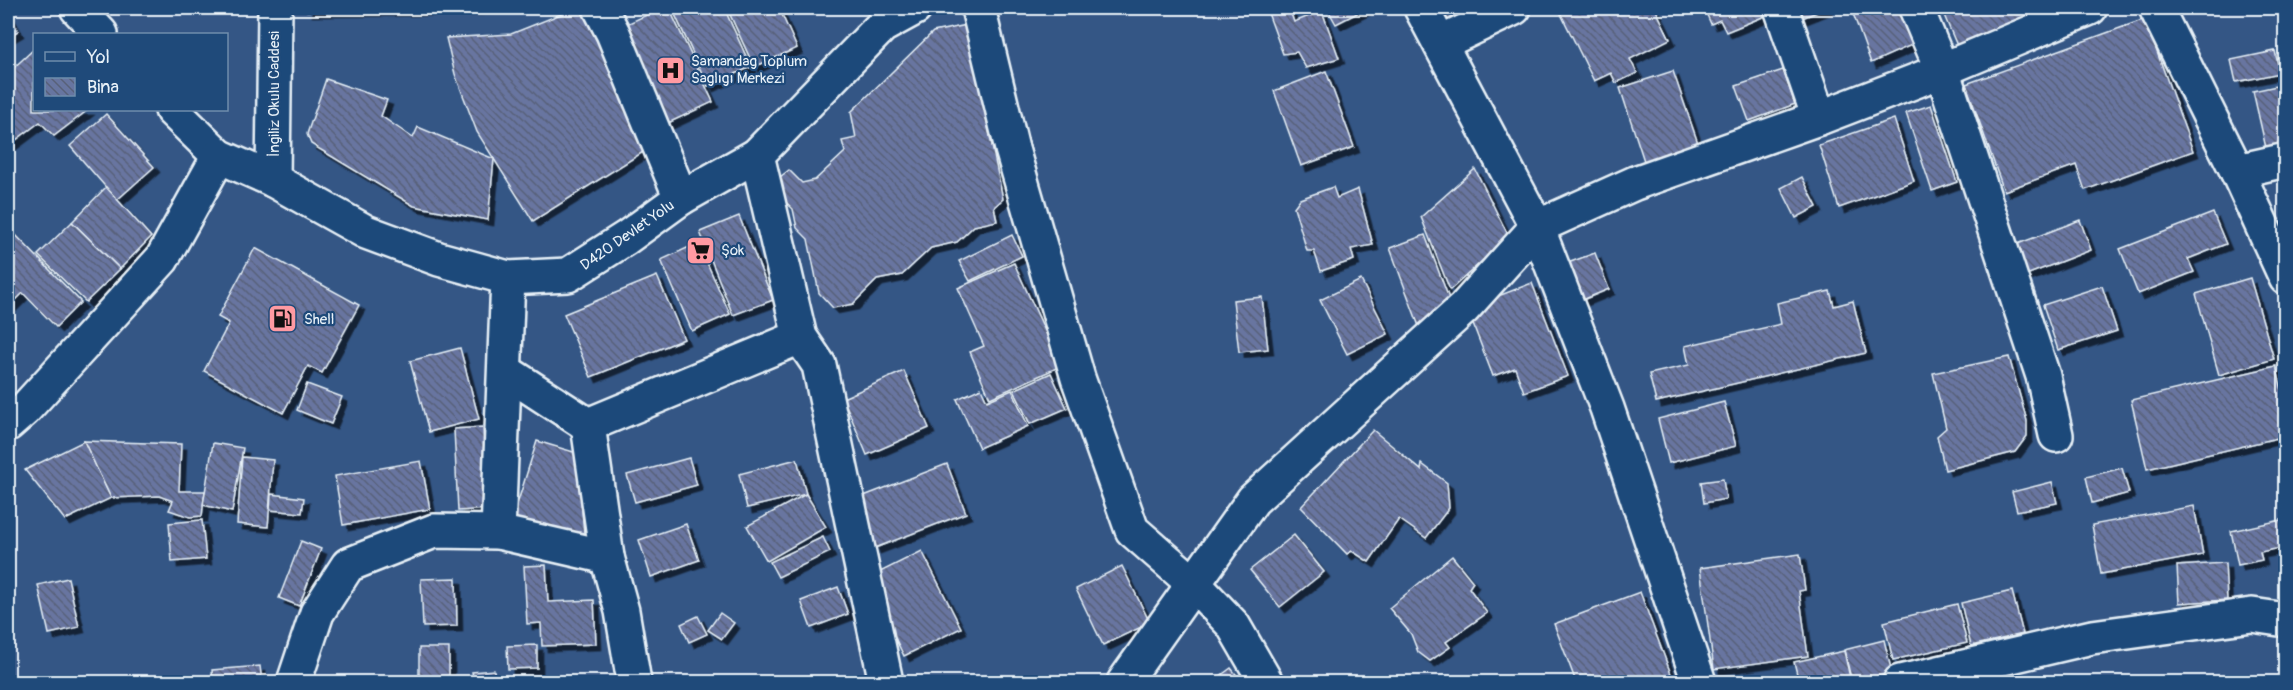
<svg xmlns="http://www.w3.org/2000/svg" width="2293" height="690" font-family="Pangolin,sans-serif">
  <defs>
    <pattern id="building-back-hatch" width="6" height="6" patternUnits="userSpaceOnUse" patternTransform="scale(1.5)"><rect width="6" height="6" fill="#6775a0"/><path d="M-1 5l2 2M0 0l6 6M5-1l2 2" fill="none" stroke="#586179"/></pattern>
    <filter id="shadow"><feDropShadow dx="5.5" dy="5.5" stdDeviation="0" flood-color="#0009"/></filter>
  </defs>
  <rect width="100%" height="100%" fill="#345685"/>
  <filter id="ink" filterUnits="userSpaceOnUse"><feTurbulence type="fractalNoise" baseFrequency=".0167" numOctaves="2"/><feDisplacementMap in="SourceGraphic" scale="12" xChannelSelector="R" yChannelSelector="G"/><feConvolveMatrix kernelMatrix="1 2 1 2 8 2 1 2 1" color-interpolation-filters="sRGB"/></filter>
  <g filter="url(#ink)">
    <g fill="url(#building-back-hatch)" stroke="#e8f1f8" stroke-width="1.5" filter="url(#shadow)">
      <polygon points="307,8 431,8 431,10 307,11"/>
      <polygon points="439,8 510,8 439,11"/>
      <polygon points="576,8 580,8 596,39 637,121 648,149 533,221 477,132 455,74 446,38 511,34"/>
      <polygon points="662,8 669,8 713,102 666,124 620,27"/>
      <polygon points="672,8 724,8 751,67 708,86"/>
      <polygon points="727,8 779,8 797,48 754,67"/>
      <polygon points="1283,8 1289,8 1294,22 1322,11 1339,58 1306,68 1297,52 1283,54 1268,13"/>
      <polygon points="1327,8 1367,8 1336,24"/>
      <polygon points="1433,8 1475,8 1440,25"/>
      <polygon points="1558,8 1655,8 1670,39 1630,59 1637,73 1616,83 1611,73 1594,81"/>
      <polygon points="1704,8 1767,8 1770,14 1726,32 1720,20 1711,24"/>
      <polygon points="1791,8 1827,8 1797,20"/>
      <polygon points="1851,8 1907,8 1923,40 1871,63"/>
      <polygon points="1941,8 2055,8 1958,48"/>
      <polygon points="8,13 18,31 8,37"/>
      <polygon points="2145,19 2193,151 2085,190 2076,165 2004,191 1966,84"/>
      <polygon points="967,25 1003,199 994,207 997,221 974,226 957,242 931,248 902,275 877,280 853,304 833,308 819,293 808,239 797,228 793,209 785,201 780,177 789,170 802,183 815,180 845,152 842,141 856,138 851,112 933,32"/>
      <polygon points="34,49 34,110 88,110 54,136 40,122 8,146 8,73"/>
      <polygon points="2275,51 2280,73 2236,82 2231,60"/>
      <polygon points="1783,70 1795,104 1749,121 1736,86"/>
      <polygon points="1326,71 1354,147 1301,166 1274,91"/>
      <polygon points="1673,71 1700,149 1646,167 1620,88"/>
      <polygon points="326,79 387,100 381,116 413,138 418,127 494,159 488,220 414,206 311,144 307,134"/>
      <polygon points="2286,84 2286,144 2266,148 2253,91"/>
      <polygon points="1931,105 1957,182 1932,191 1906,113"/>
      <polygon points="106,114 154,167 117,200 70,146"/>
      <polygon points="1894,119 1914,181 1839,208 1819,145"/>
      <polygon points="1475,169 1509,237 1450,290 1421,217"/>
      <polygon points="1802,177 1817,207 1796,218 1781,188"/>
      <polygon points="106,187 151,237 120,269 72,222"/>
      <polygon points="1333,187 1337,198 1358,189 1373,245 1351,249 1354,260 1321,271 1314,251 1307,251 1294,207 1300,199"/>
      <polygon points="2213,213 2226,244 2188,259 2194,272 2138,294 2120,249"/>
      <polygon points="739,216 773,300 733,315 700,232"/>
      <polygon points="2080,220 2091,250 2026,275 2015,245"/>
      <polygon points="72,222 120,269 86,302 38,255"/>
      <polygon points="8,227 81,302 56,327 23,293 8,308"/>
      <polygon points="1012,235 1022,256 970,281 959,261"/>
      <polygon points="1425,235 1451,304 1420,329 1390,248"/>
      <polygon points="698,243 730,314 692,331 661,260"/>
      <polygon points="255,248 359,305 322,373 308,366 283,413 204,371 229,323 218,317"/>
      <polygon points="1595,253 1609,289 1580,301 1565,264"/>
      <polygon points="1014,263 1061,366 990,398 970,352 984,346 958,288"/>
      <polygon points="657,276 684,339 591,377 564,314"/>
      <polygon points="2250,278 2274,359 2219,375 2196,294"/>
      <polygon points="1361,280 1388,334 1347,354 1320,300"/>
      <polygon points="1532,283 1568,376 1524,392 1515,368 1493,376 1471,319 1480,303"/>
      <polygon points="2102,286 2117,331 2058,350 2043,305"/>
      <polygon points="1830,291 1834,306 1853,301 1866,353 1656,402 1649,374 1689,365 1685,346 1781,324 1777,303"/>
      <polygon points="1262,297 1268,349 1239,352 1233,300"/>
      <polygon points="460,348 479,419 429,432 410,361"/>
      <polygon points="2009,357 2027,421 2027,436 2015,452 1945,470 1937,436 1946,428 1933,373"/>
      <polygon points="2276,366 2286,406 2286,436 2147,469 2131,400"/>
      <polygon points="904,371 929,428 867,455 843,398"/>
      <polygon points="1051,373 1067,408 1030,424 1014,390"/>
      <polygon points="307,384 342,397 331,424 297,410"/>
      <polygon points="981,388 987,401 1012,390 1028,426 979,448 957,399"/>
      <polygon points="1724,402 1736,446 1669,463 1658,419"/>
      <polygon points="483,427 487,509 458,511 454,429"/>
      <polygon points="1373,430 1421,470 1422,464 1447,483 1449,508 1426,538 1399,519 1369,562 1352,551 1347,554 1301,507"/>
      <polygon points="84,441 111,498 65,520 25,470"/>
      <polygon points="84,441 181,444 179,491 205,491 202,516 190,517 169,510 173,501 159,496 111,498"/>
      <polygon points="537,441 577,453 585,545 518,532 515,511"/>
      <polygon points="213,443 243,448 232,512 203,505"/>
      <polygon points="242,457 273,460 268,527 237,524"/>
      <polygon points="689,458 697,485 635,502 627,475"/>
      <polygon points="797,459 806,494 747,508 739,474"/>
      <polygon points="421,461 430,509 343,525 335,476"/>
      <polygon points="947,464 966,513 875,548 856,499"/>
      <polygon points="2122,468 2129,493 2092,503 2086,477"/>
      <polygon points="1723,479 1726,499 1704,503 1701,482"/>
      <polygon points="2052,482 2057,503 2017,511 2012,492"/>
      <polygon points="271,494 304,498 302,513 270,510"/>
      <polygon points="806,494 826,527 767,561 747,526"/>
      <polygon points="2194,506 2203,555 2101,574 2092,525"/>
      <polygon points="2286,519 2286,547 2260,552 2262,560 2238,565 2231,531"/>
      <polygon points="202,520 206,559 172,562 169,523"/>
      <polygon points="686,524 699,560 651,577 639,540"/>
      <polygon points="1294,535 1324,572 1280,607 1250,570"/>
      <polygon points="823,537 830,552 778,577 770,562"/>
      <polygon points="301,541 321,549 299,606 279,598"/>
      <polygon points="922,551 961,628 904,656 866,579"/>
      <polygon points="1800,554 1805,590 1799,591 1808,656 1714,669 1700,568"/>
      <polygon points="1452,556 1473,582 1469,588 1487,613 1446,642 1450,647 1430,661 1418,652 1411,634 1389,608"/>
      <polygon points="2225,563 2227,600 2179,603 2177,566"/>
      <polygon points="546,565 548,602 594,600 596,644 542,646 541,623 527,624 524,566"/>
      <polygon points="1122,566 1150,623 1103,645 1076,589"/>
      <polygon points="68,578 79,627 49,634 38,585"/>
      <polygon points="456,578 457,626 423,627 421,579"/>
      <polygon points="838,587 848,614 811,628 801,601"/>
      <polygon points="2012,591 2023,634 1971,646 1961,603"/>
      <polygon points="1640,592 1674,682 1576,682 1554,624"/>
      <polygon points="1957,604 1967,643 1893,660 1884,622"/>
      <polygon points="720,613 734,623 722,639 708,630"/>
      <polygon points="698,616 707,634 689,642 681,624"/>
      <polygon points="1884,640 1892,673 1852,682 1844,650"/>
      <polygon points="537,645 537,668 508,669 507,646"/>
      <rect x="419" y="648" width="30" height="30"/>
      <polygon points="1844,651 1851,682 1799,682 1794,662"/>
      <polygon points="260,666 262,682 213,682 212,670"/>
      <polygon points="1231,668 1242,682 1212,682"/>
      <polygon points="494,670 495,682 474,682 472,672"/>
    </g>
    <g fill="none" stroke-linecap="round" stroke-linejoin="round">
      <defs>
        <g id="street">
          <polyline points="600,8 613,33 681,198"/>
          <polyline points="978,8 1012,149 1078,378 1132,530 1194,584 1233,625 1266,682"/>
          <polyline points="1421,8 1537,227 1607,408 1699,682"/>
          <polyline points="1781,8 1819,118"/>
          <polyline points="1916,8 1942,70 2043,376 2056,435"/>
          <polyline points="1441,43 1514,8"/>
          <polyline points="757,155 800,337 819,365 886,682"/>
          <polyline points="2237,171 2286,160"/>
          <polyline points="273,180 275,8"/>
          <polyline points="505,371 588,425 800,337"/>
          <polyline points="588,425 607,557 622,611 634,682"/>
          <polyline points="498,532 508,278"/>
          <polyline points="294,682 317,613 348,565 434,531 498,532 607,557"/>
          <polyline points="1124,682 1253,500 1464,308 1537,227 1635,183 1819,118 1918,80 2090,8"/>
          <polyline points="1900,682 2092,637 2252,615 2286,620"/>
        </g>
        <g id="secondary">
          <polyline points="77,8 101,34"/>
          <polyline points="2156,8 2237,171 2286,278"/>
          <polyline points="172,110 219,156 273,180 366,232 439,259 508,278 568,275 626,238 681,198 757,155 882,26 915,8"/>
          <polyline points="8,424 24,410 162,259 219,156"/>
        </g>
      </defs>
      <use href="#street" stroke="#e8f1f8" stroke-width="38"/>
      <use href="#secondary" stroke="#e8f1f8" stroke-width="38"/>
      <use href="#street" stroke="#1f4a7a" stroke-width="33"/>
      <use href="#secondary" stroke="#1f4a7a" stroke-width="33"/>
    </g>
  </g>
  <defs>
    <symbol id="hospital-square" viewBox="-11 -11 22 22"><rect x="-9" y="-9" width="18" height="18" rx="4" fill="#ff9aa2" stroke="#1f4a7a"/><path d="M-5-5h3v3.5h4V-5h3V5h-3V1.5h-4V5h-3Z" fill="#111"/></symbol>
    <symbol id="supermarket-square" viewBox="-11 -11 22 22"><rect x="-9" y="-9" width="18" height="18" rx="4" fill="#ff9aa2" stroke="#1f4a7a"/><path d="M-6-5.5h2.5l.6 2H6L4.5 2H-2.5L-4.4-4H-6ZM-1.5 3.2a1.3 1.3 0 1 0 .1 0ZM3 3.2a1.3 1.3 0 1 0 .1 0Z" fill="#111"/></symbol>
    <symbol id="fuel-square" viewBox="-11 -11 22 22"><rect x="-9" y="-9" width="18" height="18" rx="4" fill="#ff9aa2" stroke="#1f4a7a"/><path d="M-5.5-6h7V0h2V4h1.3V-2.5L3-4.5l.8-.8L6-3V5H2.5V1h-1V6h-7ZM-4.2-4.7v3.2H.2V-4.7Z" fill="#111"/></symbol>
  </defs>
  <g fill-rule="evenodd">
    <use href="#hospital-square" x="654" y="54" width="33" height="33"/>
    <use href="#supermarket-square" x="684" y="234" width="33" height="33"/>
    <use href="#fuel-square" x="266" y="302" width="33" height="33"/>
  </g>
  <g text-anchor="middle" stroke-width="4.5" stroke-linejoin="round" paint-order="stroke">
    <g font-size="15" fill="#e8f1f8" stroke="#1f4a7a" text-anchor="start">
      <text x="691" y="66">Samandag Toplum<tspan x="691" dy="17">Saglıgı Merkezi</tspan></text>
      <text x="721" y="255">Şok</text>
      <text x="304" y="324">Shell</text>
    </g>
    <g font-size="15" fill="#e8f1f8" stroke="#1f4a7a">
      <text transform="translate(274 94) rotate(-90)" y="5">İngiliz Okulu Caddesi</text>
      <text transform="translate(627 235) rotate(-35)" y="5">D420 Devlet Yolu</text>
    </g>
  </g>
  <rect width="2293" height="690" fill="none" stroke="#1f4a7a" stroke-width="30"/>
  <rect x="15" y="15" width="2263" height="660" fill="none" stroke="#e8f1f8" stroke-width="2" filter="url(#ink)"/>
  <rect x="33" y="33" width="195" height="78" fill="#1f4a7a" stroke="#6f8dac" stroke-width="1.5"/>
  <rect x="45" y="52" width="30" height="9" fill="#1f4a7a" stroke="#6f8dac" stroke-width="1.5"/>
  <text x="87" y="63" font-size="18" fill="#e8f1f8">Yol</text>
  <rect x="45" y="78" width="30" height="18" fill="url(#building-back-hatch)" stroke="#6f8dac" stroke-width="1.5"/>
  <text x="87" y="93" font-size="18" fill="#e8f1f8">Bina</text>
</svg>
